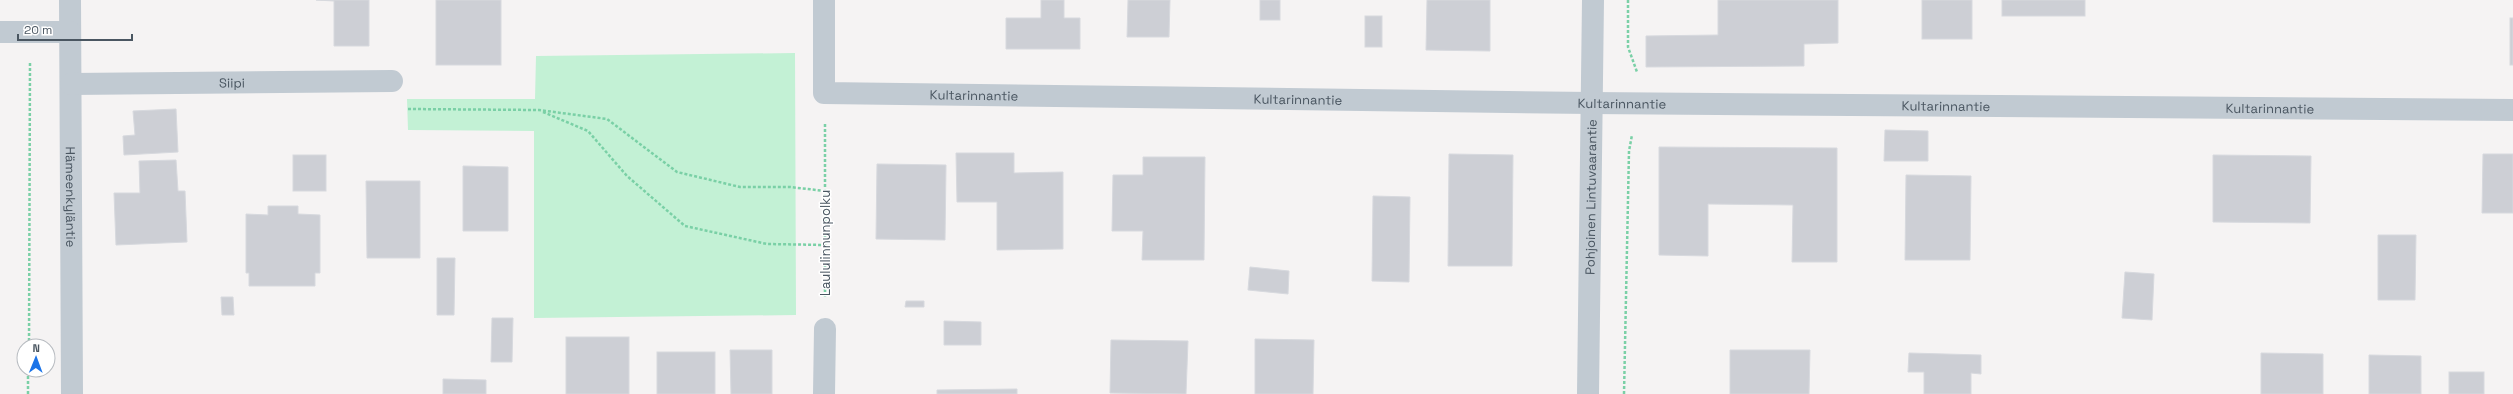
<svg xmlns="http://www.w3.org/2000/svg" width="2513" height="394" font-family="'Space Grotesk',sans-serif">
  <rect width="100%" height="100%" fill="#f5f3f3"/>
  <polygon fill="#c3f1d5" points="795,53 796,315 534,318 534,131 408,130 407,99 535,99 536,56"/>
  <g fill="#cdcfd5" stroke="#d7d9de">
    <polygon points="316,0 369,0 369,46 334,46 334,1"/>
    <rect x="436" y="0" width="65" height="65"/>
    <polygon points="1041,0 1064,0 1064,18 1080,18 1080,49 1006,49 1006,18 1041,18"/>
    <polygon points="1128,0 1170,0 1169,37 1127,37"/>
    <rect x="1260" y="0" width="20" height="20"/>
    <polygon points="1427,0 1490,0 1490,51 1426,50"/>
    <polygon points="1718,0 1838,0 1838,43 1804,44 1804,66 1646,67 1646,36 1718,35"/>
    <rect x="1922" y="0" width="50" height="39"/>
    <rect x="2002" y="0" width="83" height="16"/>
    <rect x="1365" y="16" width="17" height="31"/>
    <rect x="2510" y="18" width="3" height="47"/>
    <polygon points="176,109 178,152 124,155 123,136 135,135 133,111"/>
    <polygon points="1885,130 1928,131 1928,161 1884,161"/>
    <polygon points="1659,147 1837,148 1837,262 1792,262 1793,205 1708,204 1708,256 1659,255"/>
    <polygon points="956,153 1014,153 1014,173 1063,172 1063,249 997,250 997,202 957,202"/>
    <polygon points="1449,154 1513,155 1512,266 1448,266"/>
    <polygon points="2483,154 2513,154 2513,213 2482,213"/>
    <rect x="293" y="155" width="33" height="36"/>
    <polygon points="2213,155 2311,156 2310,223 2213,222"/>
    <polygon points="1143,157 1205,157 1204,260 1142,260 1143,231 1112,231 1113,175 1143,175"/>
    <polygon points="176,160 178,191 185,191 187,242 116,245 114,193 140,193 139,161"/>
    <polygon points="877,164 946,165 945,240 876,239"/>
    <polygon points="463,166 508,167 508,231 463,231"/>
    <polygon points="1906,175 1971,176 1970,260 1905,260"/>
    <polygon points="366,181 420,181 420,258 367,258"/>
    <polygon points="1373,196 1410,197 1409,282 1372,281"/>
    <polygon points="268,206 298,206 298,214 320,215 320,273 315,273 315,286 249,286 249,273 246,273 246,214 268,215"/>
    <polygon points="2378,235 2416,235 2415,300 2378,300"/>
    <polygon points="437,258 455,258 454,315 437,315"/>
    <polygon points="1250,267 1289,271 1288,294 1248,290"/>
    <polygon points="2125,272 2154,274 2152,320 2122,318"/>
    <polygon points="221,297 233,297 234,315 222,315"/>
    <polygon points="906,301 924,301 924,307 905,307"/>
    <polygon points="492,318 513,318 512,362 491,362"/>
    <polygon points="944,321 981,322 981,345 944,345"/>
    <rect x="566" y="337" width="63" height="57"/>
    <polygon points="1255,339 1314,340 1313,394 1255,394"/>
    <polygon points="1111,340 1188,341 1186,394 1110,393"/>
    <polygon points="730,350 772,350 772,394 731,394"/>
    <polygon points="1730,350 1810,350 1809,394 1730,394"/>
    <rect x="657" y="352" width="58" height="42"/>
    <polygon points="1909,353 1981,355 1981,374 1971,373 1971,394 1924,394 1924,372 1908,372"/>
    <polygon points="2261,353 2323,354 2323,394 2261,394"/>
    <polygon points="2369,355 2421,356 2421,394 2369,394"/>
    <rect x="2449" y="372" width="35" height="22"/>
    <polygon points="443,379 486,380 486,394 443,394"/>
    <polygon points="1017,389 1017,394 937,394 937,390"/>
  </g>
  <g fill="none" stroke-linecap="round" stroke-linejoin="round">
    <g stroke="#7ad0a6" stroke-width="2.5" stroke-dasharray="3 2" stroke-linecap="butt">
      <polyline points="1628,0 1628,47 1637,72"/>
      <polyline points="408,109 539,110 607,119 677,172 740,187 790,187 825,191"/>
      <polyline points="543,112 588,131 627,176 685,226 767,244 825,245"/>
      <polyline points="825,124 825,299"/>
      <polyline points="29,346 30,62"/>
      <polyline points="28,394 28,370"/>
      <polyline points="1624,394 1629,151 1632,135"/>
    </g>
    <g stroke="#c1cad2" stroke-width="22">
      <path id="s1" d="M70 0 72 394"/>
      <path id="s2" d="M824 0V93L1591 103 2513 110"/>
      <polyline points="0,32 70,32"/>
      <path id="s3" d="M71 84 392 81"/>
      <polyline points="824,394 825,329"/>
      <path id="s4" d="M1588 394 1593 0"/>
    </g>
  </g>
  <g text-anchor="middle" stroke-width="3" stroke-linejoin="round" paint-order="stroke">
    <g font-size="13" fill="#4a5661" stroke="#fff">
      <text dy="5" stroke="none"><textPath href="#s3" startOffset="161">Siipi</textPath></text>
      <text dy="5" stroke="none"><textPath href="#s2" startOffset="243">Kultarinnantie</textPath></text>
      <text dy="5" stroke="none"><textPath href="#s2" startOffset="567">Kultarinnantie</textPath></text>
      <text dy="5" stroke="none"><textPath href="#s2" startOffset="891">Kultarinnantie</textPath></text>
      <text dy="5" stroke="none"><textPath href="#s2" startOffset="1215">Kultarinnantie</textPath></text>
      <text dy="5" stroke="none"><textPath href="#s2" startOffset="1539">Kultarinnantie</textPath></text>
      <text dy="5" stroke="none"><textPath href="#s1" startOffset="197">Hämeenkyläntie</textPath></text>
      <text dy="5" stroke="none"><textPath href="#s4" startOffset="197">Pohjoinen Lintuvaarantie</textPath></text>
      <text transform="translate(825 243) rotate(-90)" y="5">Laululinnunpolku</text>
    </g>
  </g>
  <g transform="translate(36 358) rotate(1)"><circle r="19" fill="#ffffff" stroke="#b7bbc0"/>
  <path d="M0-3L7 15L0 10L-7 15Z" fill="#1a73e8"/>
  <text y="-6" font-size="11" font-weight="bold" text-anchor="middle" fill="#4a5661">N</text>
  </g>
  <path d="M18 34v6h114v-6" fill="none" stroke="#4a5661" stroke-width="2"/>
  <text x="24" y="34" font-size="12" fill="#4a5661" stroke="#ffffff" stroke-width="3" paint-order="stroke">20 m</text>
</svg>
